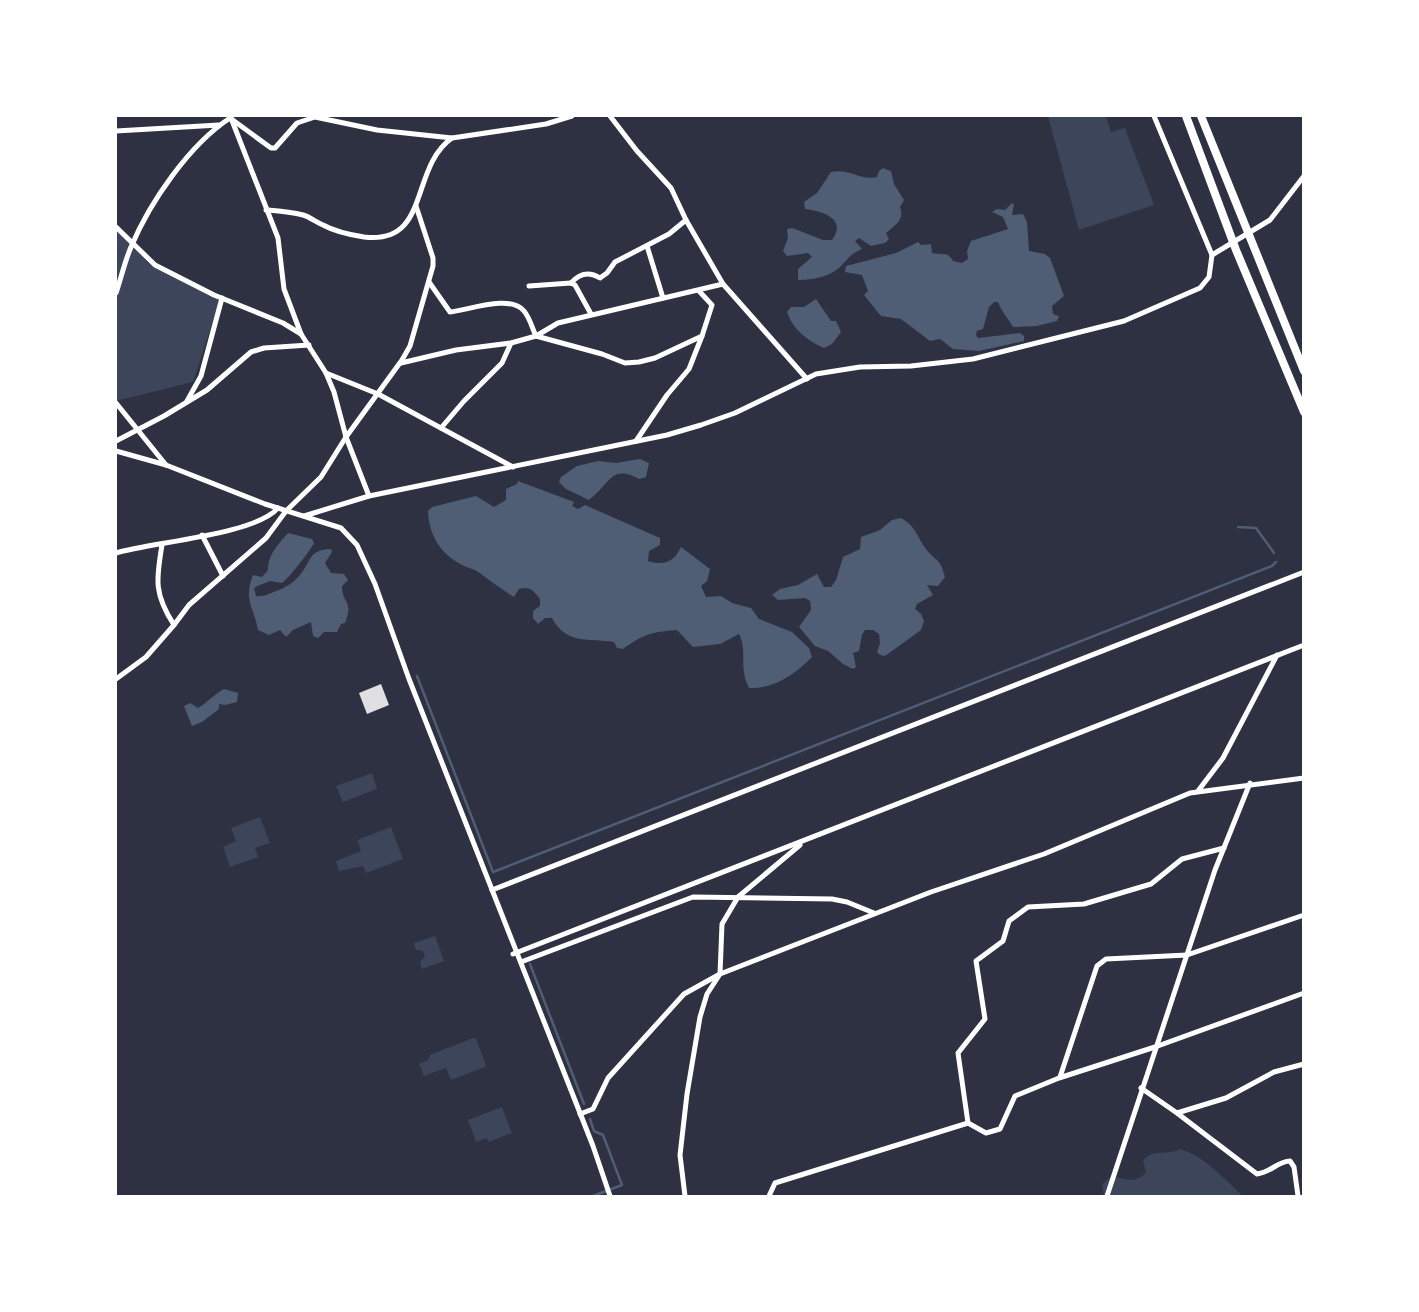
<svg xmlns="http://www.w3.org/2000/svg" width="1419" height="1312" font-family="'Crimson Pro',serif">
  <rect width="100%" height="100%" fill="#2d3142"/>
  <g fill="#3c4559">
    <polygon points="1048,116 1106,116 1111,132 1125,128 1154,205 1079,230"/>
    <polygon points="116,229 148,263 220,300 193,382 116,401"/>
    <polygon points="372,773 377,789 343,802 336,786"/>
    <polygon points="260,817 270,843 255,848 258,857 230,867 223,847 236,841 231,828"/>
    <polygon points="391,827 403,859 366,873 363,866 339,871 336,861 361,851 357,840"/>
    <polygon points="435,936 444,961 422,969 420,962 425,956 423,951 416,950 414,943"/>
    <polygon points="473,1038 476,1039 486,1065 485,1067 451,1080 446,1068 424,1076 419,1064 428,1060 430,1055"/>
    <polygon points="502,1107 512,1133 489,1142 486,1138 476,1142 468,1120"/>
    <path d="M1180 1149C1205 1156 1224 1179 1243 1196H1104L1102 1184 1112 1176C1125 1179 1137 1184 1146 1172L1143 1161C1152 1148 1169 1156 1180 1149Z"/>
  </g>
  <g fill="#4f5d75">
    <path d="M883 168 891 171 894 184 904 200 900 207C905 220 895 225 886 233L889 239 885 243 871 246 859 238 855 241 862 249C850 254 849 258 841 266 831 277 811 280 798 280V269L812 257 808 253 787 256 783 251 788 238 787 229 792 228 823 240H832C848 218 821 211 805 209L804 202 817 193 831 172C850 168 860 181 877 177L879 171Z"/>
    <path d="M1012 203 1014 204 1012 215 1023 214 1027 222 1029 251 1045 254 1050 258 1064 296 1052 306 1053 314 1059 316 1057 321 1037 326 1013 327C1008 318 1001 311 998 302H994L989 307 983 329 977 331 976 335 978 338 1020 333 1024 336V341L979 351 953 349 940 339 930 341 901 319 881 316 864 295 868 291 862 275 845 272 846 266 896 253 918 242 921 245 931 244 932 253C941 255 948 251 953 261L962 263 968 259 967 251 971 241 1008 229 1003 217 992 212 997 209 1005 210Z"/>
    <path d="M816 299 831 321H836L841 332 832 344 824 348C808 341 793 330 787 312L791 307H804Z"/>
    <path d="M640 459 649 463 646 477 639 479C611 464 611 483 589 500L566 489 559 482 561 477 577 466 598 461 616 463Z"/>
    <path d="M518 481 574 502 572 506 578 509 585 505 660 538V545L649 551 648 561C664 566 674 562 681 547L710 569 707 581 701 586 706 597 721 596 732 603 751 608 759 619 792 632 809 648 812 657C795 674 775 689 749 688 738 667 748 651 739 634L720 644 693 647 677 630C651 632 644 634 623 649L617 648 614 642C589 638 566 645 552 618H545L538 624 533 618V611L540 606V599C533 590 530 586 519 589L514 597C501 589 489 580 477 571 472 568 467 568 462 565 441 554 429 536 428 511L432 507 476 496 494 507 506 500V489L517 484Z"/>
    <path d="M901 518C916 526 917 537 926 549 937 563 940 557 945 577L938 586 927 585 933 595 917 604 915 609 921 614 924 621 921 630 885 656 880 655 877 652 880 643 879 634 873 630H865L862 635 859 651 853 653 856 667 853 669 843 664 828 651 815 646 799 627 811 610 810 601 805 598 778 600 772 595 780 589 798 585 817 574 824 587H831L836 580 843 557 860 549 861 537 880 530 892 520Z"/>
    <path d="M288 533 312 539 314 543C311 550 289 578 282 583L270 581C266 583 258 585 254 588L256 596C264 597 268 594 276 591 285 588 293 583 299 576 311 563 308 549 331 549L332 552 325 563 331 573 344 574 348 580 342 586C342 604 354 600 345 623L341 624 337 632H324L318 638 313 636 311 622 293 630 286 637 280 630 269 635 258 630C254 607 243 600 253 575L262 577 268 570C267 556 279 543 288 533Z"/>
    <path d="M224 689 238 693 237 702 225 705 219 704V709L202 722 192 726 184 706 190 703 198 708C207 703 214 694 224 689Z"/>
  </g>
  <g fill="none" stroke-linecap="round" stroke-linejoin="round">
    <g stroke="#4f5d75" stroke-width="2.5">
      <polyline points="1238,527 1256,528 1274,553"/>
      <polyline points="417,676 493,872 1272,566 1276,562"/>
      <polyline points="530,964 584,1104"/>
      <polyline points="590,1119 594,1131 603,1135 622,1185 593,1196"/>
    </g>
  </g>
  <polygon fill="#e0e0e3" points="381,684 389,705 367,714 359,693"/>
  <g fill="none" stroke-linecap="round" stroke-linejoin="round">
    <g stroke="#fff" stroke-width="5">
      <polyline points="610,116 637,151 671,188 686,220 723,284 807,379"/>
      <polyline points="231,118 278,238 284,289 301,334 326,373 334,392 346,437 369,496"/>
      <polyline points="116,131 219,125"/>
      <path d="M266 210C278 211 291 212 303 215 310 217 316 222 323 225 334 231 351 235 364 237 431 245 409 168 452 138L546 124 572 116"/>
      <polyline points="116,227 155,265 214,295 283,323 301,334"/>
      <polyline points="647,246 663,298"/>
      <polyline points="1212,255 1270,220 1304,176"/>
      <path d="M429 282 450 312C469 310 510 294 524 311 530 318 532 328 536 336L602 354 625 363 639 362 655 358 702 336 712 305 699 291"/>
      <path d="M571 283C579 274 589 271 600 278L607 273 615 262 669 234 686 220"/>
      <polyline points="529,286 571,283 575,285 591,314"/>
      <path d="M116 293C121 278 125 261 131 247 150 202 189 145 230 118L271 148H275L297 123 315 117 377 130 452 138"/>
      <polyline points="401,363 456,350 511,343 536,336 558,323 723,284"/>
      <polyline points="326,373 378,394 513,467"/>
      <polyline points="187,401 201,376 222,298"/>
      <polyline points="116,403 166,465"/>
      <polyline points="441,428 464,401 502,363 511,343"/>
      <polyline points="116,441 164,416 207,390 251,352 264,348 309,345"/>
      <polyline points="636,441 667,395 689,369 702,336"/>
      <polyline points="116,451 166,465 265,504 341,528 357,545 375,584 409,679 593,1146 610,1196"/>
      <polyline points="304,516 369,496 667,435 701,425 735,413 816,374 860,367 911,366 973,359 1124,321 1200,288 1209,277 1212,255 1154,116"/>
      <polyline points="202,535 223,576"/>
      <path d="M162 545C156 580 154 594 174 625"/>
      <path d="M116 553C152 542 255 535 278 508"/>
      <polyline points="116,679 146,657 174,625 189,605 266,538 286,511 321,477 346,437 402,360 410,346 433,266 433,258 416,206"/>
      <polyline points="1198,791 1223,758 1277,655"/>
      <polyline points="492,890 1304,572"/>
      <polyline points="513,954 1304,645"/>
      <polyline points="521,962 693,897 832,899 847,902 874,913"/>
      <polyline points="1060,1077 1097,966 1106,959 1187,955 1304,915"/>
      <polyline points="1141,1088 1177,1113 1226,1098 1274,1072 1304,1064"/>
      <path d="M1177 1113 1257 1174C1270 1173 1278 1161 1290 1161L1294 1167 1298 1196"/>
      <polyline points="580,1114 593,1109 608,1078 684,994 720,974 931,892 1044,854 1190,793 1304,778"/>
      <polyline points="968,1123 986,1133 1000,1129 1015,1096 1059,1078 1155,1047 1304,993"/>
      <polyline points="685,1196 680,1155 687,1094 700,1017 707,994 720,974 722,924 738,897 800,845"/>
      <polyline points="769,1196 775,1183 968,1123 958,1053 985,1019 976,961 1003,941 1009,921 1028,907 1084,904 1151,884 1182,859 1224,848"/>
      <polyline points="1107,1196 1215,870 1250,783"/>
    </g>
    <g stroke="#fff" stroke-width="8">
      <polyline points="1186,116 1236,250 1304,412"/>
      <polyline points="1201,116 1304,371"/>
    </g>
  </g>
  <rect width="1419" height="1312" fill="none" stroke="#ffffff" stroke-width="234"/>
</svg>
